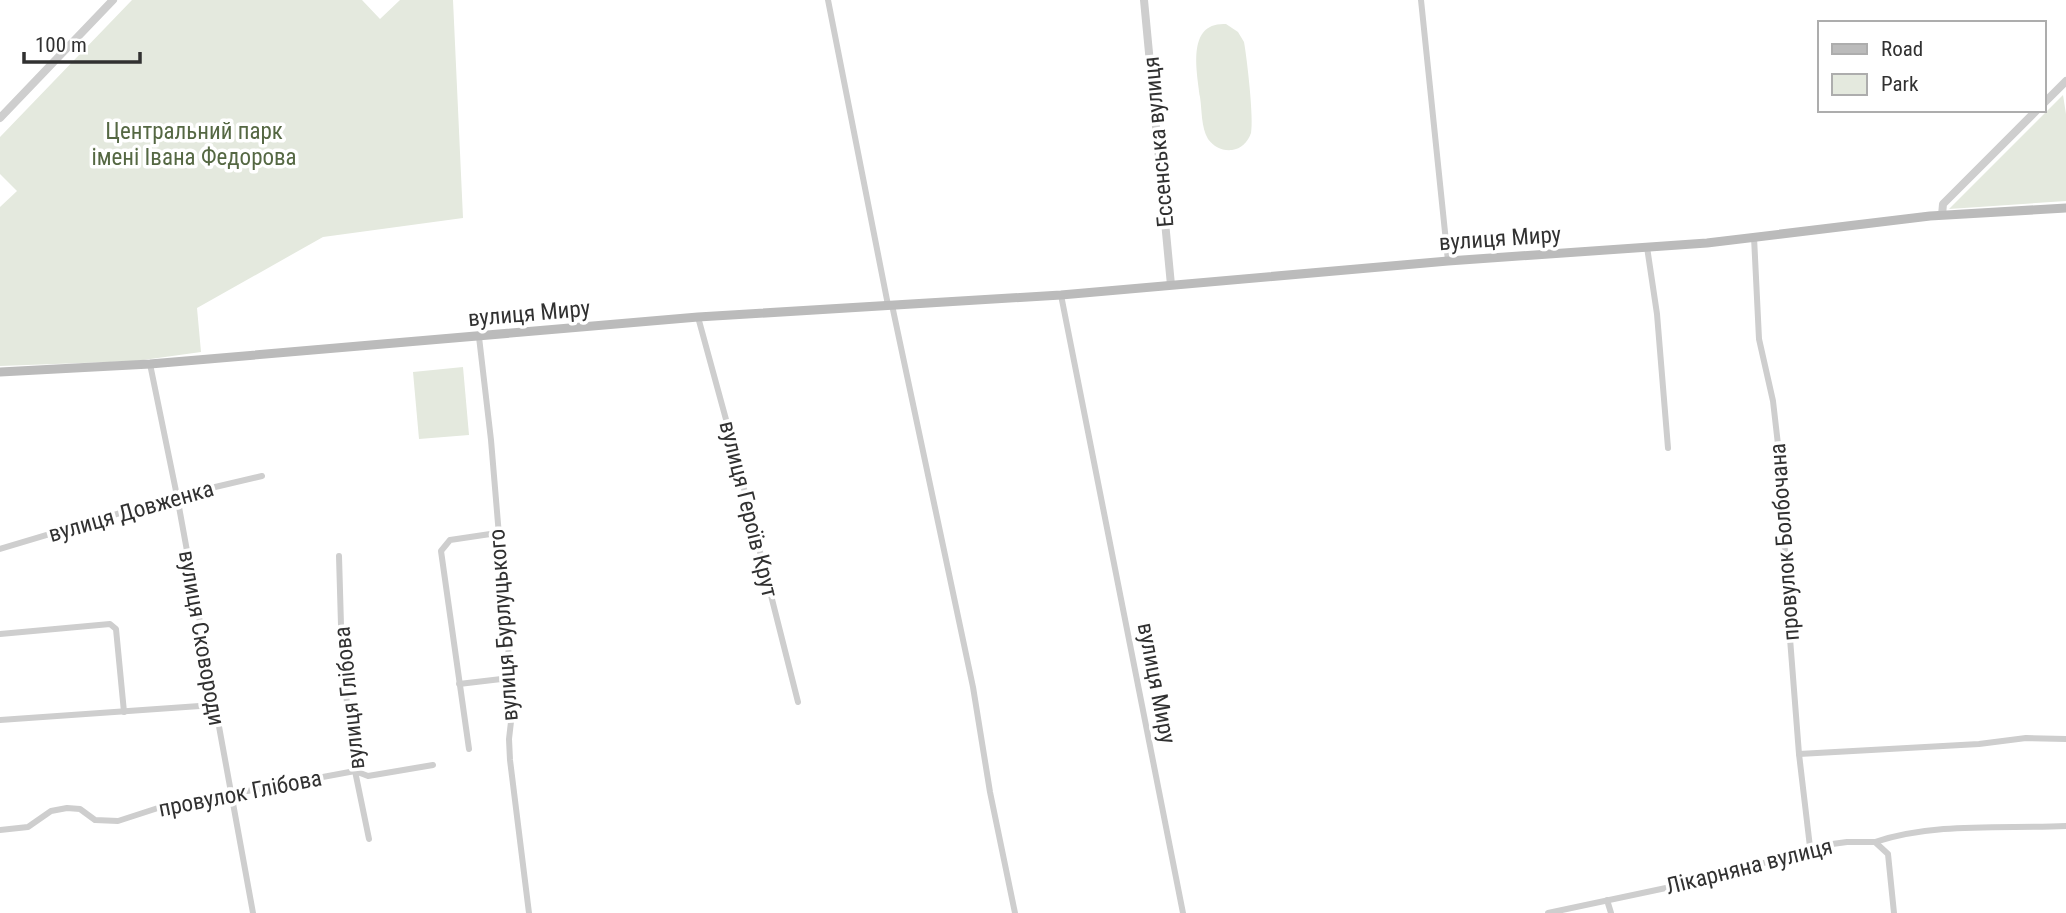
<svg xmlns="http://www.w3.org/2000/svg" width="2066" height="913" font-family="'Roboto Condensed',sans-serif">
  <rect width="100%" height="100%" fill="#fff"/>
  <g fill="#e4e9de">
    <polygon points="132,0 362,0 380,19 400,0 453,0 463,218 323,237 197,308 201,352 136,361 0,366 0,207 17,191 0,174 0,137"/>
    <path d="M1226 24 1238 32 1244 42C1247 58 1254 119 1251 133 1248 142 1241 149 1232 150 1222 151 1214 147 1208 139 1201 127 1202 110 1200 97 1197 71 1186 22 1226 24Z"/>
    <polygon points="2063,95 2066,114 2066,201 1949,209"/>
    <polygon points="463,367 469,435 419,439 413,372"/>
  </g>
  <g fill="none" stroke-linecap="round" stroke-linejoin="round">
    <g stroke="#cecece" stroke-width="6">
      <polyline points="828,0 888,305"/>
      <polyline points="1421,0 1448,261"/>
      <polyline points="1754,237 1759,339 1773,401 1783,488 1786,587 1799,754 1810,847"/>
      <polyline points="1647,247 1657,314 1668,448"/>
      <polyline points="1061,295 1183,913"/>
      <polyline points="892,305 973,687 990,792 1015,913"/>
      <polyline points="698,317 733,445 798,702"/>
      <polyline points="479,337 491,440 508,643 512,713 509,739 510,760 529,913"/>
      <polyline points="150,364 177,496 253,913"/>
      <polyline points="0,549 177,496 262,476"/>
      <polyline points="339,556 342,660 355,771 369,839"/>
      <polyline points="0,634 110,624 116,629 124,712"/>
      <polyline points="459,684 510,678"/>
      <polyline points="0,720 214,705"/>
      <polyline points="469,749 441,551 450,540 497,533"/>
      <polyline points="1799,754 1979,744 2026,738 2066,739"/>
      <polyline points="0,830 28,827 51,811 67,808 80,809 95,820 118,821 158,808 212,800 231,794 355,771 368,776 433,765"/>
      <path d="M1875 842C1936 822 2003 829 2066 826"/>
      <polyline points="1607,900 1611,913"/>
      <polyline points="1548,913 1732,874 1810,847 1847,842 1875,842 1888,854 1894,913"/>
    </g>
    <g stroke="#cecece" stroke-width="8">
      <polyline points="1144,0 1171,285"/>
      <polyline points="2043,104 2066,81"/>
      <polyline points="0,118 113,0"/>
      <polyline points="1942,215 1943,204 2037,110"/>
    </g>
    <polyline stroke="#bbb" stroke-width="9" points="0,372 150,364 698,317 1061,295 1448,261 1707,243 1930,216 2066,208"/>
  </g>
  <g text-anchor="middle" stroke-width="7" stroke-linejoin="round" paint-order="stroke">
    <g font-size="23" fill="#556843" stroke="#fff">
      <text x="194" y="139">Центральний парк<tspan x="194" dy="26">імені Івана Федорова</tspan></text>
    </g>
    <g font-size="23" fill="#313131" stroke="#fff">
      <text transform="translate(1158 142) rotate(-95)" y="8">Ессенська вулиця</text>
      <text transform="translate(1500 238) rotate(-4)" y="8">вулиця Миру</text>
      <text transform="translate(529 313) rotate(-5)" y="8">вулиця Миру</text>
      <text transform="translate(749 509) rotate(76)" y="8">вулиця Героїв Крут</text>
      <text transform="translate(131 511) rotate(-16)" y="8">вулиця Довженка</text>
      <text transform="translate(1784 542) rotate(-94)" y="8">провулок Болбочана</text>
      <text transform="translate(503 625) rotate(-94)" y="8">вулиця Бурлуцького</text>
      <text transform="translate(202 638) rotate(80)" y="8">вулиця Сковороди</text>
      <text transform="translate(1157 683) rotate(79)" y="8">вулиця Миру</text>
      <text transform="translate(349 698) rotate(-96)" y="8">вулиця Глібова</text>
      <text transform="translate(240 793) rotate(-11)" y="8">провулок Глібова</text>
      <text transform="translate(1749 866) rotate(-14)" y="8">Лікарняна вулиця</text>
    </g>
  </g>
  <rect x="1818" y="21" width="228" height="91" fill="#ffffff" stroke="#adadad" stroke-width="2"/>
  <rect x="1832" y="44" width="35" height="10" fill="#bbbbbb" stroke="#adadad" stroke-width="2"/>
  <text x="1881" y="56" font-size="21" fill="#313131">Road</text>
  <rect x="1832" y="74" width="35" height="21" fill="#e4e9de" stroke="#adadad" stroke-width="2"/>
  <text x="1881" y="91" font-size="21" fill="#313131">Park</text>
  <path d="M24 52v10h116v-10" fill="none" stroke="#313131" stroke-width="3.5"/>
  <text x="35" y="52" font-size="21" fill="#313131" stroke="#ffffff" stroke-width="5" paint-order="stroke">100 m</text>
</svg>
